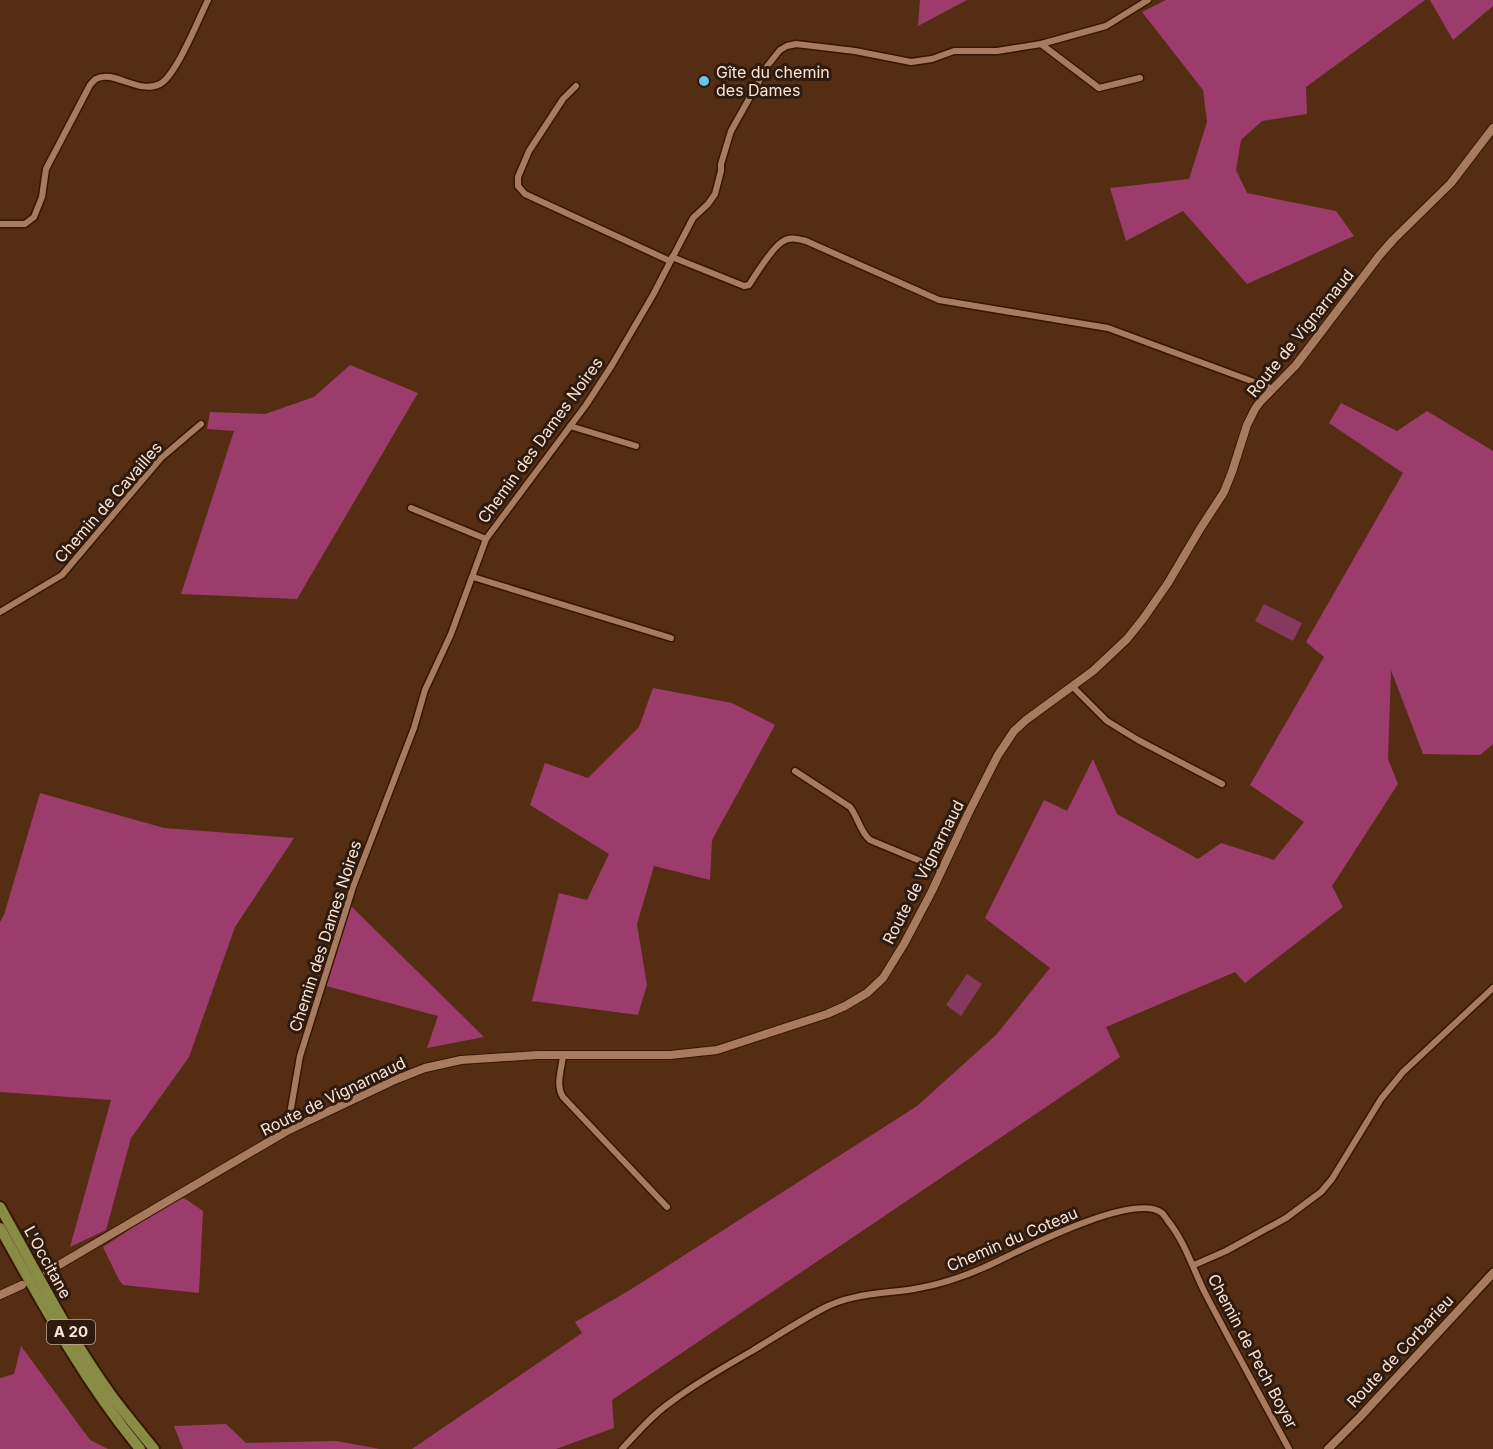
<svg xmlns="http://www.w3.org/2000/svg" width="1493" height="1449" font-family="Inter,sans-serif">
  <rect width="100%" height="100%" fill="#552d12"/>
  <g fill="#85395e">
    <polygon points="1264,604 1302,623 1293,641 1255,621"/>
    <polygon points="967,974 982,984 961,1016 946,1005"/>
  </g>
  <g fill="#9c3c6c">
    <polygon points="920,0 967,0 918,26"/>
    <polygon points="1166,0 1425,0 1306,87 1307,114 1262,121 1241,140 1236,170 1247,193 1336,211 1354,236 1247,284 1183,211 1126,241 1110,188 1189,179 1207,122 1203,90 1142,12"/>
    <polygon points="1430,0 1493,0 1493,6 1453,40"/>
    <polygon points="350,365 418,393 297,599 181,594 234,431 207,429 210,412 265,414 314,397"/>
    <polygon points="1341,403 1397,431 1427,411 1493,451 1493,744 1480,755 1423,754 1391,670 1388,759 1398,784 1332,886 1343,907 1245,983 1235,972 1106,1027 1120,1057 612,1400 614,1428 556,1449 412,1449 582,1333 575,1322 630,1290 917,1106 996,1035 1050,968 985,918 1044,800 1067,811 1093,759 1117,814 1198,859 1221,843 1274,860 1304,822 1250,785 1324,657 1306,642 1403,473 1329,423"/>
    <polygon points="653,688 732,703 775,725 712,840 710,880 654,866 637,924 647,985 638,1015 532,1001 559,893 587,900 609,854 530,805 545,763 588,778 639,727"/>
    <polygon points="40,793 164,828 294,838 235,927 189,1057 131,1138 106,1230 70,1247 111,1100 0,1092 0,922 4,915"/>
    <polygon points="351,906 484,1037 427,1048 438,1016 326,986"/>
    <polygon points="184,1198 203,1211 199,1293 123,1285 119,1280 103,1247 170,1203"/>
    <polygon points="21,1346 90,1440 108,1449 0,1449 0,1378 14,1374"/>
    <polygon points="226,1424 246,1443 336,1441 380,1449 183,1449 174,1426"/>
  </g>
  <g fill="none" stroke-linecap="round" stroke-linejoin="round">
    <defs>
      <g id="minor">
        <polyline points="1041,44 1099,88 1140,78"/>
        <polyline points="576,86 563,99 529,151 518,177 518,186 525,194 670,261"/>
        <path d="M0 224H25L34 217 42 197 46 169 90 85C92 83 94 80 96 79 113 69 139 95 160 84 176 76 199 18 208 0"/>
        <path d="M672 257 744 286 749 285C756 274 772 248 782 242 789 236 798 239 806 241L939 300 1108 328 1273 389"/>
        <polyline points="570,426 636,446"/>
        <polyline points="411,508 486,539"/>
        <polyline points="473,577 671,638"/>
        <polyline points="0,612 62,575 161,458 201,424"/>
        <polyline points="1072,686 1107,721 1138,740 1222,784"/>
        <path d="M795 771 850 807C858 817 860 832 870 840L942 870"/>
        <path d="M563 1055C562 1069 555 1085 563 1097L667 1207"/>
        <polyline points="287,1131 300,1056 353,887 414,728 425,690 451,634 486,539 586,405 612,365 653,295 693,218 708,204 715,194 721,171 721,164 731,131 768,65 780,50 787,46 796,44 855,51 911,62 932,59 954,51 997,51 1041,44 1106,26 1148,0"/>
        <polyline points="1194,1265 1226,1251 1286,1218 1321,1192 1332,1179 1381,1099 1403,1072 1493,988"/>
        <path d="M622 1449C637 1433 652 1415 671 1402 696 1383 724 1367 752 1351 775 1337 798 1322 822 1309 851 1293 883 1294 914 1289 944 1284 974 1273 1000 1260 1029 1246 1135 1192 1162 1213 1164 1215 1166 1218 1168 1221 1185 1242 1193 1269 1205 1293 1232 1345 1261 1397 1289 1449"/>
      </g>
      <g id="tertiary">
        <polyline points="47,1272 287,1131 397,1079 425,1068 461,1060 537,1055 670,1055 717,1050 827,1014 845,1006 867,993 883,978 904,944 932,891 968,814 998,755 1014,731 1026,720 1093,671 1127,639 1143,619 1168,583 1200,529 1224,492 1232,472 1247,425 1255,409 1260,402 1296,365 1379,256 1393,240 1451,183 1493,128"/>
        <polyline points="0,1295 22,1285"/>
      </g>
      <polyline id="secondary" points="1328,1449 1360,1417 1493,1273"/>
      <g id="motorway">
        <path d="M0 1207C36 1271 70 1339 114 1399 127 1416 141 1433 154 1449"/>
        <path d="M0 1228C43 1305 84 1381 140 1449"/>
      </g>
    </defs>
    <use href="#minor" stroke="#351703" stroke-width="9"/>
    <use href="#tertiary" stroke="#351703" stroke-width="10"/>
    <use href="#secondary" stroke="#351703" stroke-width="11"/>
    <use href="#motorway" stroke="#351703" stroke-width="14"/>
    <use href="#minor" stroke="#a87a5e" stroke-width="6"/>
    <use href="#tertiary" stroke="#a87a5e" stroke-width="8"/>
    <use href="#secondary" stroke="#a87a5e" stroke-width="8"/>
    <use href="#motorway" stroke="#888c44" stroke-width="10"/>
  </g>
  <circle fill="#69c4f0" stroke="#2e1b10" stroke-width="2" cx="704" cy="81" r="6"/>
  <g text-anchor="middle" stroke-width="6" stroke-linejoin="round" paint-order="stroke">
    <rect fill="#2e1b10" stroke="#bfa799" stroke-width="1.5" x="47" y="1320" width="48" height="24" rx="4.5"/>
    <g font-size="15" font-weight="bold" fill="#fde3d4">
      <text x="71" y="1337">A 20</text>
    </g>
    <g font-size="16" fill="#fde3d4" stroke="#2e1b10" text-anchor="start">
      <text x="716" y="78">Gîte du chemin<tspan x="716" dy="18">des Dames</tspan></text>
    </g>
    <g font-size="16" fill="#fde3d4" stroke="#2e1b10">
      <text transform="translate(1300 333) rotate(-51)" y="6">Route de Vignarnaud</text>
      <text transform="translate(540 440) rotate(-54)" y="6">Chemin des Dames Noires</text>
      <text transform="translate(108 502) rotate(-49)" y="6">Chemin de Cavailles</text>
      <text transform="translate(923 872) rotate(-63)" y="6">Route de Vignarnaud</text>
      <text transform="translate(325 936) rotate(-72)" y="6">Chemin des Dames Noires</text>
      <text transform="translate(333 1096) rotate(-26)" y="6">Route de Vignarnaud</text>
      <text transform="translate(1012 1239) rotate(-23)" y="6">Chemin du Coteau</text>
      <text transform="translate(48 1262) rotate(61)" y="6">L'Occitane</text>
      <text transform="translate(1253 1351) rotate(62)" y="6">Chemin de Pech Boyer</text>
      <text transform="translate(1400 1351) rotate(-47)" y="6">Route de Corbarieu</text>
    </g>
  </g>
</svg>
